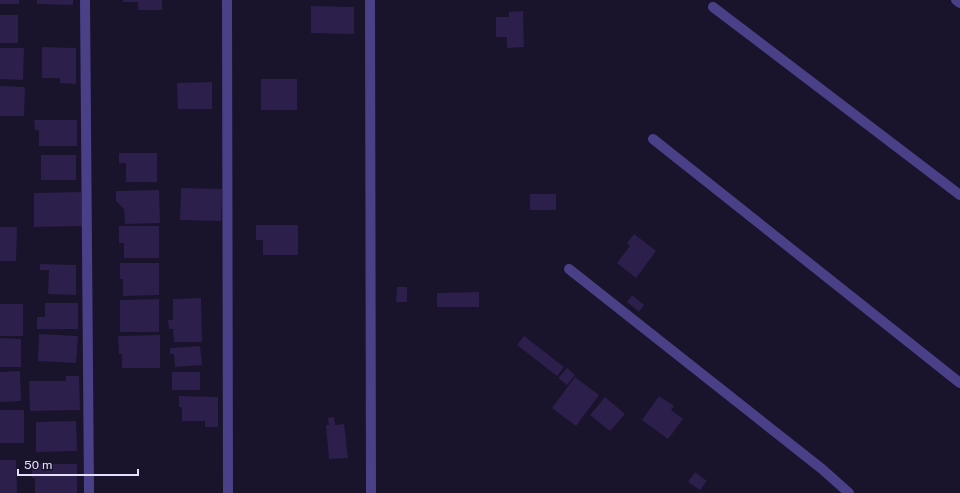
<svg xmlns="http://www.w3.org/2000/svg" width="960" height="493" font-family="'Public Sans',sans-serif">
  <rect width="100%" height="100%" fill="#19132b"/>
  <g fill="#2c1f4b">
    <rect x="0" y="0" width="19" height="4"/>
    <polygon points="37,0 73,0 73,5 37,4"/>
    <polygon points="123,0 162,0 162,10 138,10 138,2 123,2"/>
    <polygon points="311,6 354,7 354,34 311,33"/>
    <polygon points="523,11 524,47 507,48 507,37 496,37 496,17 509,17 509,12"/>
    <rect x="0" y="15" width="18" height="28"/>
    <polygon points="42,47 76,48 76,84 60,83 60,78 42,78"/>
    <polygon points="0,48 24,48 23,80 0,79"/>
    <rect x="261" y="79" width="36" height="31"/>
    <polygon points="212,82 212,109 178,109 177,83"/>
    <polygon points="0,86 25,87 24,116 0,116"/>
    <polygon points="34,120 77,120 77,146 39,146 39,130 35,130"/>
    <polygon points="119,153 157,153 157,182 126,182 126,163 119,163"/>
    <rect x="41" y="155" width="35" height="25"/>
    <polygon points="181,188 222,189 221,221 180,220"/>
    <polygon points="159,190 160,223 125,224 124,209 116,201 116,191"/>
    <polygon points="81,192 82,226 34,227 34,193"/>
    <rect x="530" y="194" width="26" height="16"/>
    <polygon points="256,225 298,225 298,255 263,255 263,240 256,240"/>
    <polygon points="119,226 159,226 159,258 124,258 124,243 119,243"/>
    <polygon points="0,227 17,227 16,261 0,261"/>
    <polygon points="634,234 656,251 636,278 617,263 630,246 627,243"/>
    <polygon points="120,263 159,263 159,295 123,296 123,279 120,279"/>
    <polygon points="40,264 76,265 76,295 48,294 49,270 40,270"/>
    <polygon points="397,287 407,287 407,302 396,302"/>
    <polygon points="479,292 479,307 437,307 437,293"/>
    <polygon points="632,295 644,305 639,312 627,302"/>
    <polygon points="201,298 202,342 174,342 173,329 169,329 168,320 173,320 173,299"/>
    <polygon points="159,299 159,332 120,332 120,300"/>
    <polygon points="45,303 78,303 78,329 37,329 37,317 45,317"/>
    <rect x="0" y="304" width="23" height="32"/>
    <polygon points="39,334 78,336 76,363 38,361"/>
    <polygon points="160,335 160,368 122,368 122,354 119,354 118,336"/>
    <polygon points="524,336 564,367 557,376 517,345"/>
    <polygon points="0,338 21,339 21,367 0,367"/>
    <polygon points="200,346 202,365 175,367 174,354 170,354 170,348"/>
    <polygon points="567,368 575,375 567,385 558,378"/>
    <polygon points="20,371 21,401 0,402 0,372"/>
    <rect x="172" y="372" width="28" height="18"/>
    <polygon points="66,376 79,376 80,410 30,411 29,381 66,381"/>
    <polygon points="575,377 599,395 576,426 552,408"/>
    <polygon points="179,396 218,397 218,427 205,427 205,421 182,421 182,407 179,407"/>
    <polygon points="659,396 674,406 671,410 683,419 668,439 642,420"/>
    <polygon points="605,397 625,414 610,431 590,415"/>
    <rect x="0" y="410" width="24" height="33"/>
    <polygon points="334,417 335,425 344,424 348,458 329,459 326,425 329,425 328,418"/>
    <polygon points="76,421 77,451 36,452 36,422"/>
    <polygon points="0,460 16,460 17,493 0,493"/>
    <polygon points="32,464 77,464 77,493 35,493 35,478 32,478"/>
    <polygon points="695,472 707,481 700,490 688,482"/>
  </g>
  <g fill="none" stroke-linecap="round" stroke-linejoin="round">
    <g stroke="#4a4088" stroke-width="10">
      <polyline points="85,0 89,493"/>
      <polyline points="227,0 228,493"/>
      <polyline points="370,0 371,493"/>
      <polyline points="956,0 960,3"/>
      <polyline points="713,7 960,195"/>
      <polyline points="653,139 960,383"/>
      <polyline points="569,269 822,469 849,493"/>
    </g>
  </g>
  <path d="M18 469v6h120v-6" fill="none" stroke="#e5defe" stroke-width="2"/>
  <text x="24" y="469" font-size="12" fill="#e5defe" stroke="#19132b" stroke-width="3" paint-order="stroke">50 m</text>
</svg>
